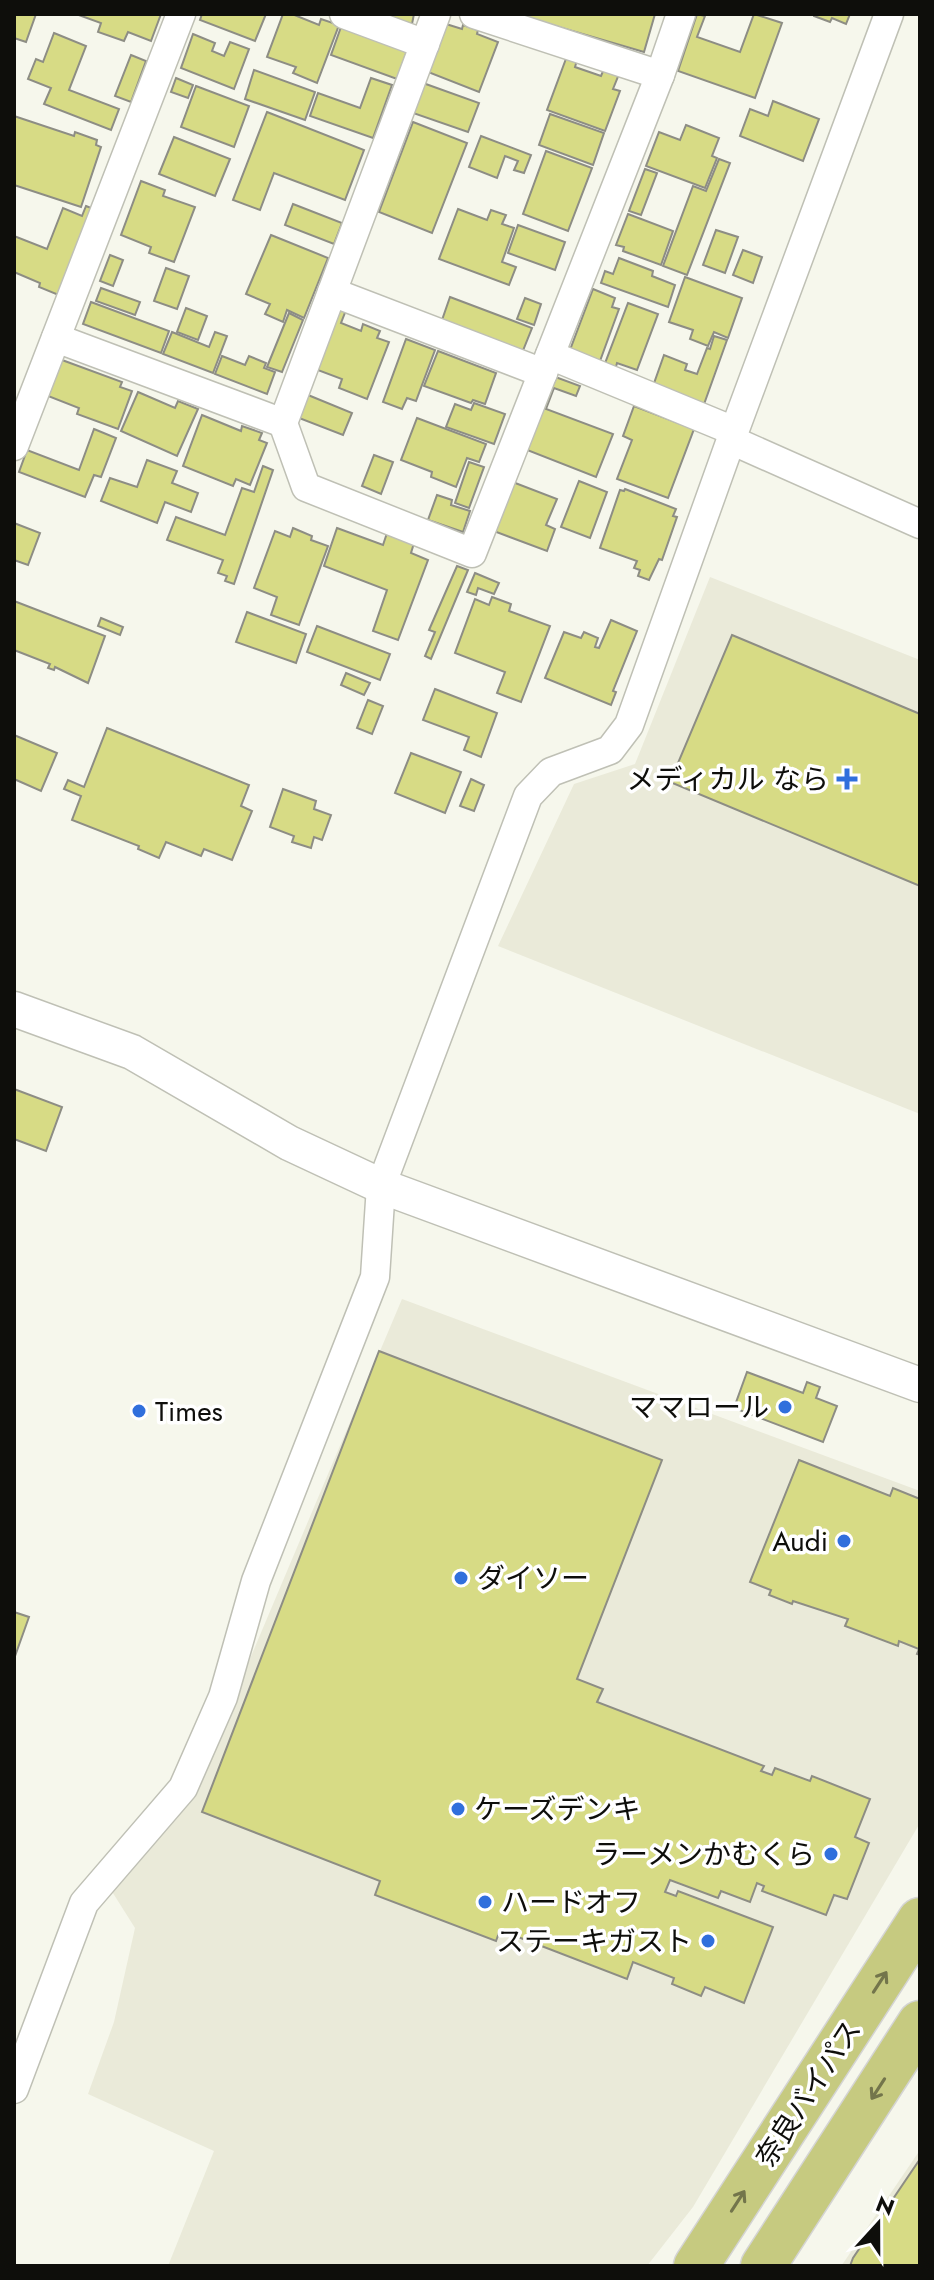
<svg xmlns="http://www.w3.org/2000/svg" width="934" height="2280" font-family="Jost,'Noto Sans JP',sans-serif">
  <rect width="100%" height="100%" fill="#f6f7ec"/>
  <g fill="#eaead9">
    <polygon points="710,577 920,660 920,1114 498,946 574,784 635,764"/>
    <polygon points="402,1299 920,1491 920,1823 693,2207 647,2266 168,2266 214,2151 88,2094 114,2022 135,1928 111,1890 189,1803"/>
    <polygon points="920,2150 920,2266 841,2266 844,2262"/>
  </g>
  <g fill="#d7db85" stroke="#8d8d84" stroke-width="2">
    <polygon points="14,14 36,14 26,42 14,38"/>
    <polygon points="76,14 161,14 151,41 128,32 124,41 98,32 101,23"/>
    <polygon points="202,14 266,14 255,41 200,20"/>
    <polygon points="283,14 292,14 319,25 321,19 339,25 317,83 293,73 296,67 267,57"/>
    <polygon points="383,14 414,14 412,24 383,16"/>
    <polygon points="514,14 655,14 644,52"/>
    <polygon points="697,14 705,16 697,37 740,52 754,14 782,23 755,98 678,71"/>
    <polygon points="814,14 850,14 846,24 832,18 830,22 814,16"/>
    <polygon points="446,24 462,29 463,25 478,30 477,34 498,42 479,92 428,72"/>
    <polygon points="341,27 407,51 397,79 331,55"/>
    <polygon points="54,33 86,46 69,90 119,109 111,130 44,104 51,88 28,79 36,59 43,62"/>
    <polygon points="193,34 215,43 212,51 224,56 230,42 249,49 234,89 181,68"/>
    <polygon points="131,55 146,61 131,102 115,96"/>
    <polygon points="567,56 577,60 575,67 601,76 604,69 619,74 613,89 620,91 605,131 547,110"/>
    <polygon points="254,70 315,92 305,120 245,99"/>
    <polygon points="176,78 193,85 188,98 171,92"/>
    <polygon points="371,78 392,85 373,138 310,116 318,93 360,108"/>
    <polygon points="423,83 479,103 468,132 413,113"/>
    <polygon points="196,86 249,106 234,147 181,127"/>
    <polygon points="773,101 819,119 803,161 740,136 750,109 768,116"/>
    <polygon points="267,112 364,150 345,200 274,173 260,210 233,200"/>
    <polygon points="550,114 604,133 593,165 539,145"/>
    <polygon points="14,116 74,136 75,132 97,140 96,145 101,147 81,207 14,185"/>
    <polygon points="413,122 467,143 432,233 379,212"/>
    <polygon points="686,125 719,138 712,156 717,158 705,188 646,166 659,132 680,140"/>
    <polygon points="481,136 531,155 524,173 514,170 518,161 505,156 497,178 469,167"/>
    <polygon points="174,137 230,159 215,196 159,174"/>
    <polygon points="546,151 592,168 568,231 523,214"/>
    <polygon points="719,159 730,163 687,275 663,266 693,186 706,191"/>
    <polygon points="645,169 657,173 641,215 629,211"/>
    <polygon points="141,181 165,190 163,196 195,207 174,262 149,253 151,247 121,235"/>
    <polygon points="293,204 342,223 334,244 285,225"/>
    <polygon points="86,206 96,210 61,296 39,287 40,283 14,272 14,236 47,249 63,208 82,216"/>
    <polygon points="458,209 487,220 491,210 506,215 502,224 514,228 502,262 516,267 509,285 439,259"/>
    <polygon points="628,214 673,231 661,265 623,251 624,247 616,245"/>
    <polygon points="518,225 565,242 555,270 508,253"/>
    <polygon points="716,230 738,237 725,273 703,265"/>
    <polygon points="271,235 328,258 304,318 287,310 283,322 265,314 270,304 246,294"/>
    <polygon points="743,250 762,257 753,283 733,275"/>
    <polygon points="110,255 123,260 113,286 100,281"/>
    <polygon points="619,258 653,271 652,276 675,285 668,307 601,283 605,271 613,274"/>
    <polygon points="166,268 189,276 177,309 154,301"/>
    <polygon points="685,277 742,298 728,338 714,332 708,346 690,339 693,330 669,322"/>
    <polygon points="101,288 140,302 135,315 96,301"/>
    <polygon points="593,289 615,298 612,307 619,309 600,361 570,350"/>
    <polygon points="450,297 532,328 522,353 441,323"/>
    <polygon points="525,298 541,304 534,325 517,319"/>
    <polygon points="91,302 169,331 161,353 83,324"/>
    <polygon points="628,303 658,314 637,370 617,363 615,370 604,366"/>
    <polygon points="339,307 346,310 341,323 361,331 363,324 380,331 377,338 389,342 367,399 339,388 342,379 315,369"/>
    <polygon points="186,308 207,316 198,340 177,332"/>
    <polygon points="289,313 303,320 282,372 267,367"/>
    <polygon points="172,332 209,347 215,332 227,336 213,373 163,354"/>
    <polygon points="714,336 727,340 703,407 652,389 664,355 687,364 685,370 697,374 707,348 710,349"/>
    <polygon points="406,339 435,350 416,401 407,398 402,409 383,402"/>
    <polygon points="438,351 496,373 485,404 473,400 471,403 424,386"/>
    <polygon points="222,356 245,365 249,356 266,363 264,368 275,372 267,394 215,374"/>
    <polygon points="62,360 122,382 120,387 132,391 118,429 77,414 79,408 48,396"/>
    <polygon points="550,375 580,386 576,396 554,388 546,409 613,434 596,477 522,448"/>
    <polygon points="138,392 175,408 178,401 198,409 177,456 121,431"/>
    <polygon points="308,395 352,413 343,435 299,418"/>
    <polygon points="474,403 505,414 494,444 446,427 455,404 471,410"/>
    <polygon points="634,406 694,429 668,498 617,479 632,440 623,436"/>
    <polygon points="202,415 241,431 242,426 262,433 259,440 267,443 250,485 236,479 233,486 183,466"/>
    <polygon points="417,418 486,444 479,462 467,458 456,487 431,477 432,472 401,460"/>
    <polygon points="94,429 116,438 101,477 94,475 85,497 19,472 27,450 79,470"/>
    <polygon points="374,455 393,462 381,494 362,486"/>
    <polygon points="147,460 177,471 172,483 198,493 191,512 165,502 157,523 101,501 110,478 137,487"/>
    <polygon points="469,462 484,467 469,508 455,503"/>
    <polygon points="263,466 273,470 234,584 225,581 227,576 218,573 223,560 167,540 176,517 225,535 242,488 254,492"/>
    <polygon points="510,481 557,499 546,525 555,529 547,551 491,530"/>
    <polygon points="579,481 607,492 590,538 561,527"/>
    <polygon points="625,489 676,509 673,516 677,517 662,560 659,559 649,580 638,576 640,570 634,568 637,561 600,548 620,490 624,491"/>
    <polygon points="437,495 452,500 451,505 470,511 463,532 428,520"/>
    <polygon points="14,523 40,533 28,565 14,560"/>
    <polygon points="293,528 312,536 311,540 328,546 299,625 271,615 277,597 254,588 275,531 290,537"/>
    <polygon points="337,528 383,545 387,533 414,543 411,553 428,560 398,640 373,631 387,590 324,566"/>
    <polygon points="457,566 468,570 431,659 425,656 435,632 429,630"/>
    <polygon points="475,573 499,583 494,594 478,588 476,595 467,592"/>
    <polygon points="492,597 511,604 509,611 550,626 521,702 497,693 505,672 455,653 475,599 489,605"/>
    <polygon points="14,601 105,636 88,683 55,667 54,670 48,668 50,664 14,650"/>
    <polygon points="247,612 306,634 296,663 236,642"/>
    <polygon points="101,618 123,627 120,635 98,626"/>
    <polygon points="611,620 637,631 613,691 616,692 611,705 545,678 564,632 581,638 584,632 598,638 595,647 599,648"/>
    <polygon points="317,626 390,654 380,680 307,652"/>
    <polygon points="732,635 920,714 920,886 670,782"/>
    <polygon points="346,673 370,683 364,695 341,685"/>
    <polygon points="435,689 497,713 481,757 464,750 469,737 423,720"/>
    <polygon points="368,700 383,706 372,734 357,728"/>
    <polygon points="107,728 249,785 241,806 252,811 232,860 204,849 201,856 166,842 159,858 138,849 139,846 72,820 81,796 64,789 68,780 84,787"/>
    <polygon points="14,735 57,753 41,791 14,779"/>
    <polygon points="411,753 461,772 445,813 395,793"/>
    <polygon points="471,779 484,785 474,811 460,806"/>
    <polygon points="283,789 316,801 314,809 331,815 322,840 314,837 311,848 292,842 294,836 270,827"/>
    <polygon points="14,1089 62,1107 46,1151 14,1139"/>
    <polygon points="379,1351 662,1460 577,1679 603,1689 597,1702 764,1766 761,1771 772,1775 775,1768 810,1781 812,1776 870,1799 855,1837 869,1843 847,1899 834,1895 826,1915 762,1891 764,1886 757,1883 750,1902 721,1891 718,1898 670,1880 665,1892 676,1896 678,1891 773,1927 744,2003 705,1987 701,1996 672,1984 674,1978 633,1962 627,1979 500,1930 496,1941 375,1895 380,1881 202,1812"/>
    <polygon points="747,1372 803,1393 807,1382 820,1387 816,1398 837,1406 823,1442 734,1408"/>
    <polygon points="799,1460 890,1496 893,1488 920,1499 920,1655 917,1654 919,1649 899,1641 898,1646 845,1626 848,1619 793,1601 792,1604 769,1595 771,1590 750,1582"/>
    <polygon points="14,1612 29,1617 14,1659"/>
    <polygon points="920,2159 920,2266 850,2266 853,2258"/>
  </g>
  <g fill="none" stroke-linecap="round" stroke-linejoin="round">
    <defs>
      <g id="minor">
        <polyline points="344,14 425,44"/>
        <polyline points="436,14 283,423 306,487 472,553 660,75 681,14"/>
        <polyline points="474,14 660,75"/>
        <polyline points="332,292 543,373"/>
        <polyline points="56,338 283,423"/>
        <polyline points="550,355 734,431"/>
        <polyline points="731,440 920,524"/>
        <polyline points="14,446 181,14"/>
        <polyline points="14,2089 84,1903 183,1788 223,1697 256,1581 375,1277 381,1186 528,796 551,772 610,750 629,725 731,440 889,14"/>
      </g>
      <polyline id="tertiary" points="14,1009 132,1052 289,1143 381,1186 920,1385"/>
      <g id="trunk">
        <polyline points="696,2266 920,1920"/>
        <polyline points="763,2266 920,2023"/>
      </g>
    </defs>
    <use href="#minor" stroke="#bfc0b5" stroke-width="31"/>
    <use href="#tertiary" stroke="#bfc0b5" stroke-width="37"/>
    <use href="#trunk" stroke="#d4d4d3" stroke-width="47"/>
    <use href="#minor" stroke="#fff" stroke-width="28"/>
    <use href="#tertiary" stroke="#fff" stroke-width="34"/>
    <use href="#trunk" stroke="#c6ca80" stroke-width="44"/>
  </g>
  <defs><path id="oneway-shaft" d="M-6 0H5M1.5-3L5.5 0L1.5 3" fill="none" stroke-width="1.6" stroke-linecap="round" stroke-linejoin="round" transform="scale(2)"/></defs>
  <g stroke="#73754b">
    <use href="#oneway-shaft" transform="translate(880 1982) rotate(-57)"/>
    <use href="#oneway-shaft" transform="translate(878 2089) rotate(123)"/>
    <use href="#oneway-shaft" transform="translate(738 2201) rotate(-57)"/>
  </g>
  <g fill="#306fdc" stroke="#fff" stroke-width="3">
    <path d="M843 767h8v8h8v8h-8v8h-8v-8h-8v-8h8z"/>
    <circle cx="785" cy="1407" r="8"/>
    <circle cx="139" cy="1411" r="8"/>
    <circle cx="844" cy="1541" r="8"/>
    <circle cx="461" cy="1578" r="8"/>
    <circle cx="458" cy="1809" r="8"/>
    <circle cx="831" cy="1854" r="8"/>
    <circle cx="485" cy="1902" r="8"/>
    <circle cx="708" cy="1941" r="8"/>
  </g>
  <g text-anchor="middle" stroke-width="7" stroke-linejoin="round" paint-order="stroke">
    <g font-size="28" fill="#0e0e0b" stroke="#fff" text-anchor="end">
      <text x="829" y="789">メディカル なら</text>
      <text x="769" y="1417">ママロール</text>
      <text x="155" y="1421" text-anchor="start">Times</text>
      <text x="828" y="1551">Audi</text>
      <text x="477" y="1588" text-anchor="start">ダイソー</text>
      <text x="474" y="1819" text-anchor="start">ケーズデンキ</text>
      <text x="815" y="1864">ラーメンかむくら</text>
      <text x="501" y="1912" text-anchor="start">ハードオフ</text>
      <text x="692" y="1951">ステーキガスト</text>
    </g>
    <g font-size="28" fill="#0e0e0b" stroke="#fff">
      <text transform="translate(808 2093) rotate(-57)" y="10">奈良バイパス</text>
    </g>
  </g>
  <rect width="934" height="2280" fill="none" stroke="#0e0e0b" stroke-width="32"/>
  <g transform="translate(878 2224) rotate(21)" stroke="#ffffff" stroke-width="6" paint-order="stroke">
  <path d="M0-6L14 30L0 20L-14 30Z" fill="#0e0e0b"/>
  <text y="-12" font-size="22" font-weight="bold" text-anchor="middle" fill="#0e0e0b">N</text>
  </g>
</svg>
